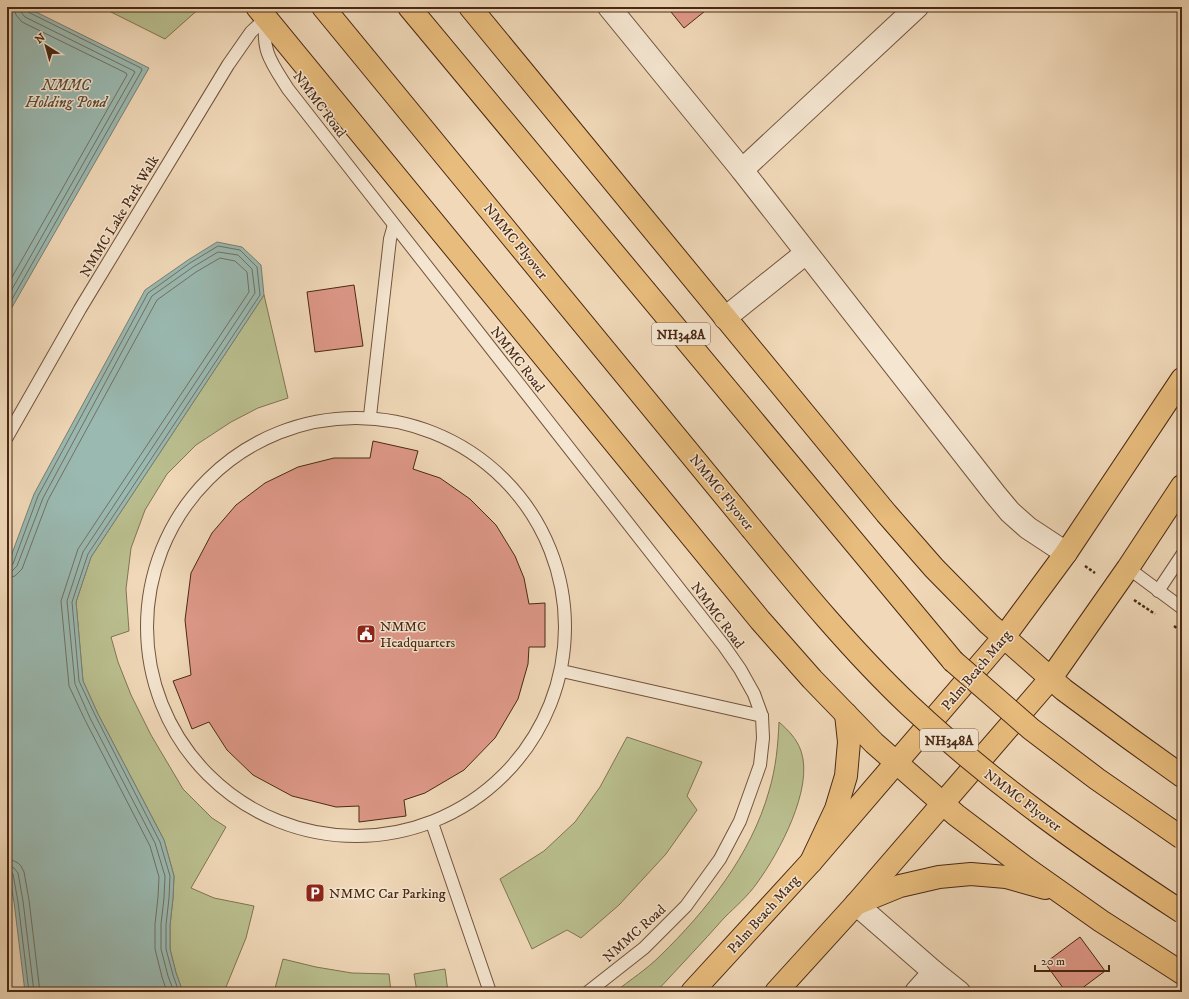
<svg xmlns="http://www.w3.org/2000/svg" width="1189" height="999" font-family="'IM FELL DW Pica',serif">
  <rect width="100%" height="100%" fill="#f0d8b8"/>
  <filter id="stains"><feTurbulence type="fractalNoise" baseFrequency=".005" numOctaves="4"/><feColorMatrix values="0 0 0 0 .2 0 0 0 0 .09 0 0 0 0 .02 0 0 0 .5 -.17"/></filter>
  <radialGradient id="worn" r=".72"><stop offset=".6" stop-color="#630" stop-opacity="0"/><stop offset="1" stop-color="#630" stop-opacity=".3"/></radialGradient>
  <g fill="#babf8f" stroke="#827452">
    <polygon points="101,7 201,7 165,39"/>
    <polygon points="264,295 288,398 258,408 231,422 196,445 167,474 145,510 131,548 126,589 129,631 111,637 118,662 131,695 151,735 183,789 212,818 226,827 191,888 214,898 254,906 246,938 224,992 183,992 176,973 170,949 170,925 173,898 174,876 164,840 98,714 83,681 76,602 91,557"/>
    <path d="M779 722C788 730 797 739 801 751 814 788 779 853 757 883 748 896 735 907 724 918 702 943 679 967 656 992H615C630 980 647 969 660 956 707 910 751 855 769 791 776 768 778 745 779 722Z"/>
    <polygon points="627,737 702,762 687,796 697,810 666,854 619,905 581,938 567,930 532,949 500,879 544,851 575,822 600,787"/>
    <polygon points="283,959 316,967 352,973 389,974 391,992 274,992"/>
    <polygon points="445,969 448,992 417,992 414,974"/>
  </g>
  <g fill="#9ab9b1" stroke="#7a7f72">
    <polygon points="7,7 26,7 149,68 7,316"/>
    <polygon points="217,242 242,247 261,265 264,295 91,557 76,602 83,681 98,714 164,840 174,876 173,898 170,925 170,949 176,973 183,992 25,992 14,902 7,865 7,567 34,494 145,290 188,260"/>
  </g>
  <g fill="none" stroke-linecap="round" stroke-linejoin="round">
    <g stroke="#727062" stroke-width="1">
      <polyline points="7,286 127,75 126,73 22,22 16,15 14,7"/>
      <polyline points="7,298 135,72 134,71 25,17 21,12 20,7"/>
      <polyline points="7,308 142,70 141,68 28,12 26,10 25,7"/>
      <polyline points="7,567 10,566 13,564 38,496 148,293 190,263 218,246 240,250 257,267 260,295 88,554 72,602 79,681 95,715 160,842 170,876 169,898 166,925 166,949 173,975 179,992"/>
      <polyline points="7,572 12,571 17,566 43,498 152,296 193,267 218,252 238,255 252,269 255,293 83,552 67,601 75,684 90,718 155,843 165,876 164,898 161,924 161,949 168,976 174,992"/>
      <polyline points="7,578 15,576 22,569 48,500 157,300 196,272 220,258 235,261 247,272 249,292 78,549 61,601 69,686 85,720 150,846 159,877 158,897 155,924 155,949 162,977 167,992"/>
      <polyline points="7,860 12,860 18,863 21,866 24,872 29,900 40,992"/>
      <polyline points="7,866 14,868 18,873 23,901 34,992"/>
      <polyline points="7,871 11,872 13,874 18,902 29,992"/>
    </g>
  </g>
  <g fill="#de9888" stroke="#492814">
    <polygon points="667,7 710,7 684,28"/>
    <polygon points="354,285 363,346 315,352 307,292"/>
    <polygon points="373,441 418,451 413,469 440,478 470,499 496,525 515,556 524,578 529,604 545,603 545,647 529,647 528,664 518,699 495,738 464,770 425,793 404,800 406,816 359,822 359,806 336,807 292,796 253,775 227,750 209,722 192,729 173,681 191,675 185,620 191,573 212,533 236,505 265,483 298,467 334,458 370,458"/>
    <polygon points="1080,937 1105,971 1077,992 1066,992 1045,963"/>
  </g>
  <g fill="none" stroke-linecap="round" stroke-linejoin="round">
    <defs>
      <g id="lane">
        <path d="M266 18C261 51 271 62 288 89L724 646 740 669 754 694 762 716 763 738 760 765 740 821 720 859 686 906 644 948 588 992"/>
        <polyline points="370,416 390,239 394,225"/>
        <circle cx="356" cy="627" r="209"/>
        <polyline points="7,437 80,309 228,65 251,32 266,18"/>
        <polyline points="1128,568 1182,608"/>
        <polyline points="1158,591 1182,555"/>
        <polyline points="562,671 762,716"/>
        <polyline points="432,823 490,992"/>
      </g>
      <g id="street">
        <polyline points="609,7 742,170"/>
        <polyline points="917,7 742,170 995,494 1010,512 1028,528 1066,553"/>
        <polyline points="725,318 806,253"/>
        <polyline points="856,904 934,972 916,992"/>
        <polyline points="934,972 959,992"/>
      </g>
      <g id="primary">
        <polyline points="692,992 811,862 1004,637 1066,553 1182,379"/>
        <polyline points="776,992 856,904 1051,678 1128,568 1182,486"/>
      </g>
      <g id="highway">
        <polyline points="257,7 760,620 812,679 874,743 956,815 1026,868 1101,921 1182,973"/>
        <polyline points="323,7 751,528"/>
        <polyline points="409,7 953,661"/>
        <polyline points="470,7 886,513 934,568 989,624 1064,690 1129,738 1182,776"/>
        <polyline points="811,862 836,809 846,776 849,742 846,714"/>
        <polyline points="856,904 900,886 939,877 971,874 1006,877 1045,888"/>
      </g>
    </defs>
    <use href="#lane" stroke="#73543d" stroke-width="14"/>
    <use href="#street" stroke="#73543d" stroke-width="24"/>
    <use href="#primary" stroke="#492814" stroke-width="24"/>
    <use href="#highway" stroke="#492814" stroke-width="24"/>
    <g stroke="#492814" stroke-width="2.5" stroke-dasharray="3 2" stroke-linecap="butt">
      <polyline points="1085,566 1095,573"/>
      <polyline points="1134,600 1155,614"/>
      <polyline points="1174,626 1182,632"/>
    </g>
    <use href="#lane" stroke="#f5e6d1" stroke-width="12"/>
    <use href="#street" stroke="#f5e6d1" stroke-width="22"/>
    <use href="#primary" stroke="#e8bc7c" stroke-width="22"/>
    <use href="#highway" stroke="#e8bc7c" stroke-width="22"/>
    <defs>
      <g id="highway-bridge">
        <path d="M751 528C801 589 852 651 910 706 993 784 1087 850 1182 912"/>
        <polyline points="953,661 1031,729 1097,779 1182,838"/>
      </g>
    </defs>
    <use href="#highway-bridge" stroke="#492814" stroke-width="24" stroke-linecap="butt"/>
    <use href="#highway-bridge" stroke="#e8bc7c" stroke-width="22"/>
  </g>
  <defs>
    <symbol id="civic-square" viewBox="-11 -11 22 22"><rect x="-9" y="-9" width="18" height="18" rx="4" fill="#8f2418" stroke="#f5e6d1"/><path d="M-.6-6.5H3V-4.5H.6V-3L4-1V1h2V6H-6V1h2V-1L-.6-3ZM-1.2 2.5V6h2.4V2.5Z" fill="#fff"/></symbol>
    <symbol id="parking-square" viewBox="-11 -11 22 22"><rect x="-9" y="-9" width="18" height="18" rx="4" fill="#8f2418" stroke="#f5e6d1"/><path d="M-3.5-5.5H1a3.5 3.5 0 0 1 0 7H-1V5.5H-3.5ZM-1-3.4V-.6H.8a1.4 1.4 0 0 0 0-2.8Z" fill="#fff"/></symbol>
  </defs>
  <g fill-rule="evenodd">
    <use href="#civic-square" x="355" y="623" width="22" height="22"/>
    <use href="#parking-square" x="304" y="882" width="22" height="22"/>
  </g>
  <g text-anchor="middle" stroke-width="3" stroke-linejoin="round" paint-order="stroke">
    <g fill="#f5e6d1" stroke="#7d614d" stroke-width="1">
      <rect x="652" y="323" width="58" height="22" rx="3"/>
      <rect x="920" y="729" width="58" height="22" rx="3"/>
    </g>
    <g font-size="13" font-weight="bold" fill="#492814">
      <text x="681" y="339">NH348A</text>
      <text x="949" y="745">NH348A</text>
    </g>
    <g font-size="14" fill="#492814" stroke="#f5e6d1">
      <text transform="translate(320 104) rotate(53)" y="5">NMMC Road</text>
      <text transform="translate(119 216) rotate(-59)" y="5">NMMC Lake Park Walk</text>
      <text transform="translate(516 241) rotate(51)" y="5">NMMC Flyover</text>
      <text transform="translate(518 359) rotate(52)" y="5">NMMC Road</text>
      <text transform="translate(722 492) rotate(51)" y="5">NMMC Flyover</text>
      <text transform="translate(718 615) rotate(53)" y="5">NMMC Road</text>
      <text transform="translate(976 670) rotate(-50)" y="5">Palm Beach Marg</text>
      <text transform="translate(1023 800) rotate(37)" y="5">NMMC Flyover</text>
      <text transform="translate(763 914) rotate(-48)" y="5">Palm Beach Marg</text>
      <text transform="translate(634 933) rotate(-42)" y="5">NMMC Road</text>
    </g>
    <g font-size="14" fill="#492814" stroke="#f5e6d1" text-anchor="start">
      <text x="380" y="631">NMMC<tspan x="380" dy="16">Headquarters</tspan></text>
      <text x="329" y="898">NMMC Car Parking</text>
    </g>
    <g font-size="15" font-style="italic" fill="#5d4c3b" stroke="#f5e6d1">
      <text x="66" y="90">NMMC<tspan x="66" dy="17">Holding Pond</tspan></text>
    </g>
  </g>
  <rect width="1189" height="999" fill="none" stroke="#f0d8b8" stroke-width="24"/>
  <rect x="8" y="8" width="1173" height="983" fill="none" stroke="#492814" stroke-width="2"/>
  <rect x="12" y="12" width="1165" height="975" fill="none" stroke="#492814"/>
  <g transform="translate(46 46) rotate(323)" stroke="#f5e6d1" stroke-width="3" paint-order="stroke">
  <path d="M0-3L7 15L0 10L-7 15Z" fill="#492814"/>
  <text y="-6" font-size="11" font-weight="bold" text-anchor="middle" fill="#492814">N</text>
  </g>
  <path d="M1035 965v6h74v-6" fill="none" stroke="#492814" stroke-width="2"/>
  <text x="1041" y="965" font-size="12" fill="#492814" stroke="#f5e6d1" stroke-width="3" paint-order="stroke">20 m</text>
  <rect width="100%" height="100%" filter="url(#stains)"/>
  <rect width="100%" height="100%" fill="url(#worn)"/>
</svg>
